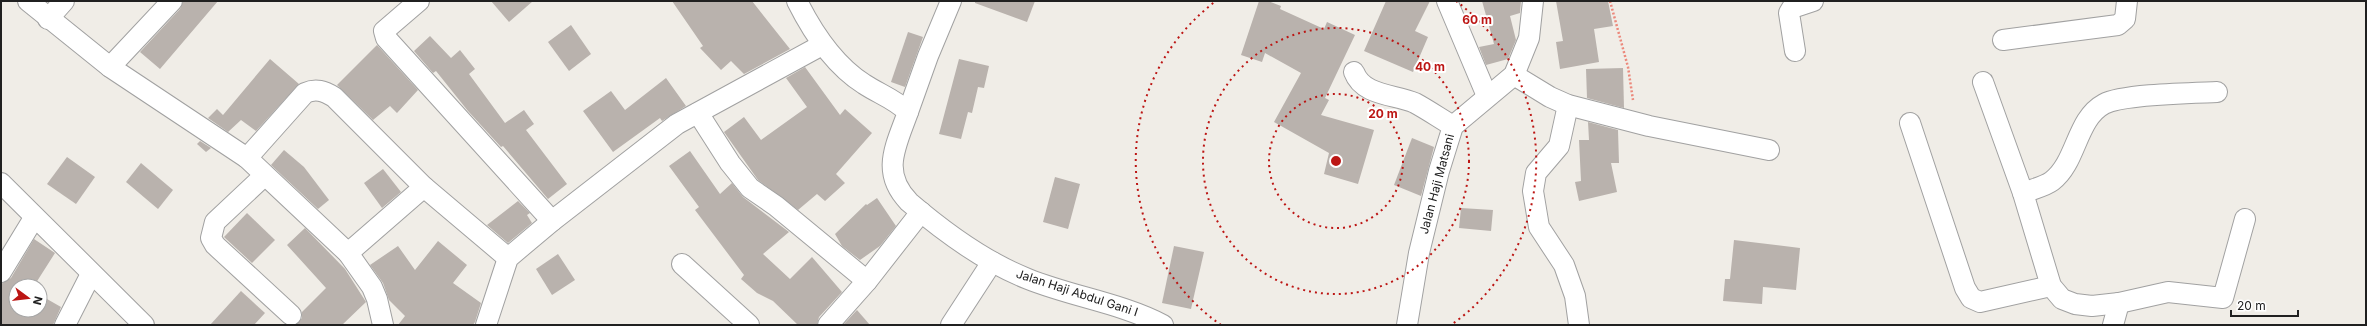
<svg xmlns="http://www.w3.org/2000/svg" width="2367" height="326" font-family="Inter,sans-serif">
  <rect width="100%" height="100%" fill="#f0ede7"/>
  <g fill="#b9b2ad">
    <polygon points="183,1 218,1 160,69 140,52 180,9"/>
    <polygon points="491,1 533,1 509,22"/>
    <polygon points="672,1 752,1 790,49 744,74 731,61 721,70 700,48 703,46"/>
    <polygon points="975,1 1035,1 1027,22 975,3"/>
    <polygon points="1259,1 1268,1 1281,6 1280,9 1324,29 1327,22 1355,35 1325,98 1329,100 1321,115 1374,130 1358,184 1324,174 1329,153 1274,122 1301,73 1265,53 1262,62 1241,55"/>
    <polygon points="1386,1 1430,1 1415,31 1428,37 1413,72 1364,51"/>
    <polygon points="1482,1 1521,1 1520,13 1510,16 1516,40 1508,59 1486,65 1479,47 1494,44"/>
    <polygon points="1556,1 1608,1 1613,26 1594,29 1599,62 1560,69 1556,42 1563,41"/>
    <polygon points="571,25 591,54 569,71 548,42"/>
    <polygon points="908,32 923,37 905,87 891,82"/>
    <polygon points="430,36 451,58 460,50 475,69 469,74 505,123 524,110 534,124 526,130 567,184 548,199 503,146 501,147 468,111 436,71 433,73 414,51"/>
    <polygon points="377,45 418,90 397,113 390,106 373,120 337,85"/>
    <polygon points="270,59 299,84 256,131 241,120 228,132 208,118 217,109 223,115"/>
    <polygon points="959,59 989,66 984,88 978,87 972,113 968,112 961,139 939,134"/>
    <polygon points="805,67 840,115 845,109 872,133 836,174 845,183 825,201 817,194 798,210 758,180 724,132 744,117 761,140 807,107 786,78"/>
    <polygon points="1623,68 1624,108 1587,98 1586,69"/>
    <polygon points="666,78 686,106 662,121 660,118 613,152 583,111 611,91 625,110"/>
    <polygon points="1588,122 1618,130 1619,163 1611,163 1617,192 1579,201 1575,182 1581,181 1579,140 1589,140"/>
    <polygon points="1412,138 1434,147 1421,196 1394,185"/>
    <polygon points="200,141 211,148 206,152 197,144"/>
    <polygon points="284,150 304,167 329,200 318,209 271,165"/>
    <polygon points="690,151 720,194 732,183 743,197 789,232 763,254 790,279 812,257 842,292 819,317 817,325 798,325 773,301 757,293 741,279 744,275 695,210 699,207 669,166"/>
    <polygon points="67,157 95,177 76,204 47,184"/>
    <polygon points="141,163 173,190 158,209 126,182"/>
    <polygon points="383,169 401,192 382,208 364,183"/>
    <polygon points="1055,177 1080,184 1068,229 1043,222"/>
    <polygon points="877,198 896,226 880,246 860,260 842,246 835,234 866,204 867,205"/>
    <polygon points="518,201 530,213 527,215 532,223 508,243 487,225"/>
    <polygon points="1461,208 1493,210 1491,231 1459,228"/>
    <polygon points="247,213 275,240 252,263 224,237"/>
    <polygon points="305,228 345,269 366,302 342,325 296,325 302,318 302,312 326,288 287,245"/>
    <polygon points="34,239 55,253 34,286 16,286 16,310 40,310 40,295 61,307 53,325 1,325 1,284 11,278"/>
    <polygon points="1734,240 1800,248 1796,290 1763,287 1762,304 1723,301 1725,279 1730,279"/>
    <polygon points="438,241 467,265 453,283 481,303 475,322 473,325 398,325 405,316 389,300 383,283 370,265 398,246 415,270"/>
    <polygon points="1174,246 1204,252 1191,309 1162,303"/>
    <polygon points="558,254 575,280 552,295 536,269"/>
    <polygon points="241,291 265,313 254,325 210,325"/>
    <polygon points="857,310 870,325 843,325"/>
  </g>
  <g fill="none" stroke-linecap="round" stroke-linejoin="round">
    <defs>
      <g id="street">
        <polyline points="28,1 110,67 247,158 348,253 372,287 377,299 383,325"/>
        <polyline points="419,1 384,31 386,38 552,221"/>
        <path d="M797 1C813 33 834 65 864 84 879 94 895 99 908 112 896 146 880 172 909 202 944 232 985 262 1028 279 1073 297 1121 303 1163 325"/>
        <polyline points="1447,1 1487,96"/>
        <polyline points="48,19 64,1"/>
        <polyline points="2003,40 2118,25 2125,19 2127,1"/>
        <polyline points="1795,51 1789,13 1792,8 1813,1"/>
        <polyline points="110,67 172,1"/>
        <path d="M1354 72C1363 96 1394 94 1415 103 1428 110 1441 119 1453 126"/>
        <polyline points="1514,75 1550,97 1568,105 1649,126 1769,150"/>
        <polyline points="1983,82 2023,193 2051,286 2062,299 2075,304 2092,306 2119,303 2168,292 2223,298 2245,219"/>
        <polyline points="1568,105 1559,146 1536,173 1533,191 1539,227 1564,265 1575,296 1579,325"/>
        <polyline points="908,112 928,56 951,1"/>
        <polyline points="698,113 730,163 750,188 776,206 867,281"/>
        <polyline points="1910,123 1965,288 1971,298 1980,302 2051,286"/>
        <path d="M247 158 305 93C316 88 324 91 334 97L424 187 508 258"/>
        <polyline points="264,176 215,222 211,238 215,245 291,315"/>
        <polyline points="1,183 144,325"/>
        <path d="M2023 193C2032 189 2044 187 2052 181 2077 162 2076 119 2104 104 2122 94 2193 93 2217 92"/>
        <polyline points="348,253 424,187"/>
        <polyline points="682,264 749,325"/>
        <polyline points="1,272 34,218"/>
        <polyline points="65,325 91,274"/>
        <polyline points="486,325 508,258 552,221 677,124 822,45"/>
        <polyline points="828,325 867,281 921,212"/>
        <polyline points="951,325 992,262"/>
        <polyline points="1407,325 1419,253 1439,171 1453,126 1514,75 1529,38 1533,1"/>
        <polyline points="2113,325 2119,303"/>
      </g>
    </defs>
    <use href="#street" stroke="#a1a1a1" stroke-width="22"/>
    <polyline stroke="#ec897c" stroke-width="2.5" stroke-dasharray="2 2" stroke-linecap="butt" points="1610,1 1628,67 1633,100"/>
    <use href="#street" stroke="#fff" stroke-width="20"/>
  </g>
  <g fill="none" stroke="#bc1614" stroke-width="2" stroke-dasharray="2 4">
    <circle cx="1336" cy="161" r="67"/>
    <circle cx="1336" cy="161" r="133"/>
    <path d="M1221 325A200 200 0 0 1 1216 1M1456 1A200 200 0 0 1 1451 325"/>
  </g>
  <g text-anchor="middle" stroke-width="4" stroke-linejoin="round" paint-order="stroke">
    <g font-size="12" fill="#202020" stroke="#fff">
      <text transform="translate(1437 184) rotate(-75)" y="4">Jalan Haji Matsani</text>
      <text transform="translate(1077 293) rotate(18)" y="4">Jalan Haji Abdul Gani I</text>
    </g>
  </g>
  <circle cx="1336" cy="161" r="6" fill="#bc1614" stroke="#fff" stroke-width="2"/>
  <g font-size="12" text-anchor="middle" font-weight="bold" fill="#bc1614" stroke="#fff" stroke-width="4" stroke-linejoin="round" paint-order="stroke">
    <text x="1477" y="24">60 m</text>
    <text x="1430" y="71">40 m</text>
    <text x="1383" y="118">20 m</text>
  </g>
  <rect width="2367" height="326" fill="none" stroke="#202020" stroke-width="4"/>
  <g transform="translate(28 298) rotate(105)"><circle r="19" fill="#ffffff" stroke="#a6a6a6"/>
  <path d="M0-3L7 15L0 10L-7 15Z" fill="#bc1614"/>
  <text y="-6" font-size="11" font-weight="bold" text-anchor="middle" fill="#202020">N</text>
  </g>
  <path d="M2231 310v6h67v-6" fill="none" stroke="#202020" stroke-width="2"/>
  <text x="2237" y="310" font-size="12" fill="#202020" stroke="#ffffff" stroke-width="3" paint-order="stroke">20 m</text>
</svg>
